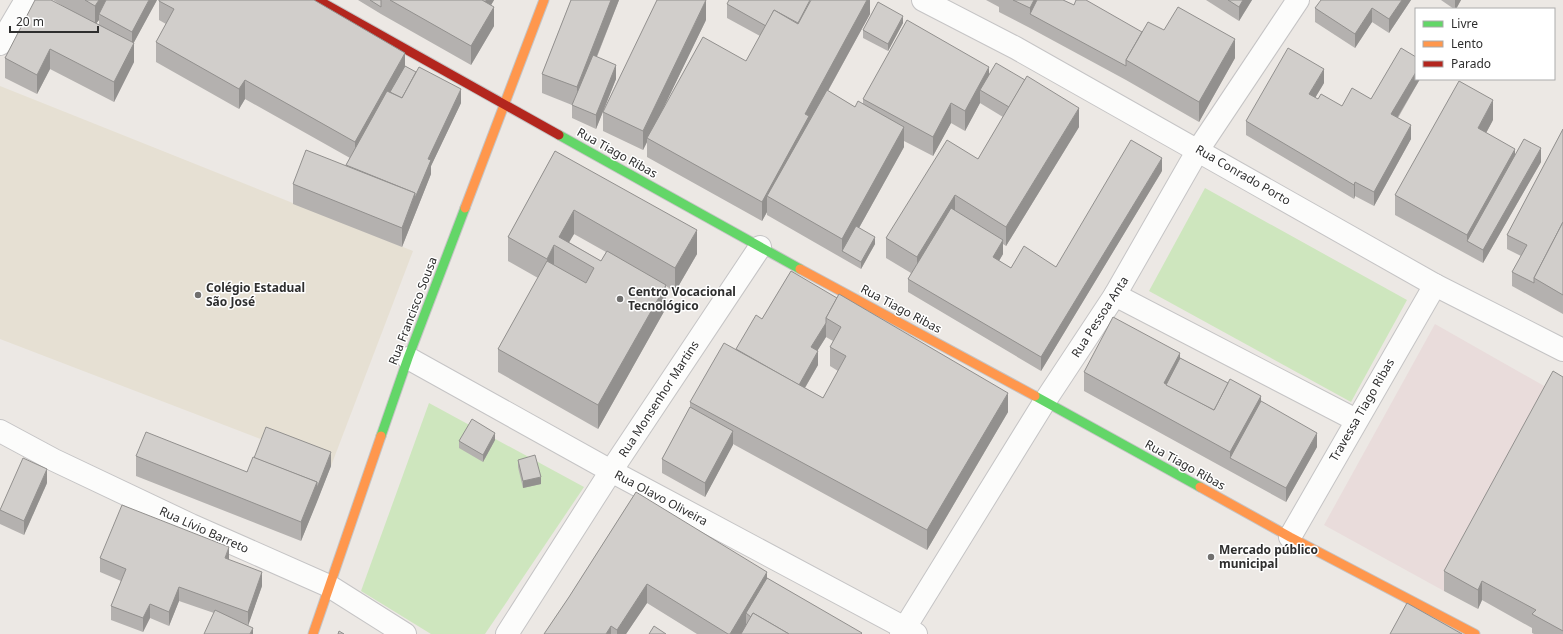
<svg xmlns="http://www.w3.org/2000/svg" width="1563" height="634" font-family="'Noto Sans',sans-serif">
  <rect width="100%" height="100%" fill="#ece8e4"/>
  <polygon fill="#e6e0d3" points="0,86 413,251 331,466 0,339"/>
  <polygon fill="#e9dcdb" points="1435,324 1553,391 1444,591 1324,525"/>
  <g fill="#cee6be">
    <polygon points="1205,188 1407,300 1351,402 1149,291"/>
    <polygon points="429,403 584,487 485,634 431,634 361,591"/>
  </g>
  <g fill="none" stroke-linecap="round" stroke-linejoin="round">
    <defs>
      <g id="street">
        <polyline points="923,0 1016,48 1435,285 1563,350"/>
        <polyline points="0,44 26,0"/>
        <polyline points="1115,295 1356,420"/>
        <polyline points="408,358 611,471 916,634"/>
        <polyline points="0,431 54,460 191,525 329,586 405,634"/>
        <polyline points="1290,537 1435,285"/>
        <polyline points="507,634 611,471 760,247"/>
        <polyline points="901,634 1045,401 1115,295 1198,150 1298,0"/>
      </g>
      <g id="fast">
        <polyline points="559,135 800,269"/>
        <polyline points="1035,396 1200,487"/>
        <polyline points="381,436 408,358 465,208"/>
      </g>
      <g id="slow">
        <polyline points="465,208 544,0"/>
        <polyline points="800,269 1035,396"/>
        <polyline points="1200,487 1290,537 1475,634"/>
        <polyline points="313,634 381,436"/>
      </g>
      <polyline id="jam" points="318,0 559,135"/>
    </defs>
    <use href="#street" stroke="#c5c4c5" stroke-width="24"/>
    <use href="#fast" stroke="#c5c4c5" stroke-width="11"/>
    <use href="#slow" stroke="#c5c4c5" stroke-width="11"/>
    <use href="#jam" stroke="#c5c4c5" stroke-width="11"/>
    <use href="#street" stroke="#fcfcfb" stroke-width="22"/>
    <use href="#fast" stroke="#63d668" stroke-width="9"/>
    <use href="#slow" stroke="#ff974d" stroke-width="9"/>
    <use href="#jam" stroke="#b3261e" stroke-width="9"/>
  </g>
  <g fill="#b4b1af" fill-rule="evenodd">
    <path d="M53 0H157L134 42V62L114 102 50 69 37 94 5 78V58L66 8ZM99 20V25L96 23Z"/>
    <polygon points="358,0 494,0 491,5 494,26 471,65 381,14"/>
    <polygon points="571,0 619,0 597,57 616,79 596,129 572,118 572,105 542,93 542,74"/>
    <polygon points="870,0 870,14 828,91 855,107 863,104 863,99 989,74 1079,127 1006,246 1003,244 1003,254 999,261 1011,268 1056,267 1162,171 1041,371 908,292 908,279 911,273 886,258 886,238 978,159 1003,117 980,103 965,131 951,123 933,156 904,141 904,147 859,228 875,244 861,269 767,215 767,212 762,221 647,157 647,142 643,150 603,131 603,112 706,20 664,106 746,61 760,36 727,18 727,4"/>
    <polygon points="986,0 1063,0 1074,5 1142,32 1164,30 1235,58 1199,122 1126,80 1030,28 999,12 999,7"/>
    <polygon points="1206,0 1252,0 1239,21"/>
    <polygon points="1411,0 1389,33 1372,22 1355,48 1315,22 1315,8"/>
    <polygon points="1441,0 1461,0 1456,9 1454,9"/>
    <polygon points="159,1 405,66 461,103 431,166 431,174 402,247 293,204 293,184 346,165 350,158 245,99 239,109 156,62 156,42 166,24 159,20"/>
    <polygon points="903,23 888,51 863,38 863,30"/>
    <polygon points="1416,79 1420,79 1398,118 1411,139 1374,206 1355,196 1354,199 1246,135 1246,121 1324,83 1315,98 1318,99 1342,106 1371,99"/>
    <polygon points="1493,120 1486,133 1515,156 1541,162 1483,263 1395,215 1395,195"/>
    <polygon points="1563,129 1563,314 1512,286 1512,272 1521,256 1507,249 1507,235"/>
    <path d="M555 151 697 254 675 292 666 286V308L598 429 498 372V349L538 278 508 261V237ZM574 234 606 252 601 261 569 242Z"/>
    <path d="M791 271 1008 412 927 550 733 444 705 497 662 473V459L690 407V402L762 319ZM826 337 833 341 830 347V366L838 371 823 398 805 388 818 365 817 351Z"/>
    <polygon points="1180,358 1228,383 1261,396 1261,401 1317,447 1286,502 1084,391 1084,372"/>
    <polygon points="1563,377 1563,634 1534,634 1532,633 1532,628 1482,600 1478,609 1444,591 1444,571"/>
    <polygon points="495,440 483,462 459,448 459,441"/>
    <polygon points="136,456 247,472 254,458 331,466 301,541 136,476"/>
    <polygon points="518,460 541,484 523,488 518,467"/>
    <polygon points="47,483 24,535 0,524 0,510"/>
    <polygon points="636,492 767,578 862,634 697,634 647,603 626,634 544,634 569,597"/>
    <polygon points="100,558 229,560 262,586 248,625 253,634 214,613 179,601 169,626 150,618 143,632 111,620 111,606 121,581 100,572"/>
  </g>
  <g fill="#92908e">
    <polygon points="99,0 111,0 99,14 99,20 95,25 95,6"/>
    <polygon points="149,0 157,0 132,46 132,32"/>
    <polygon points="486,0 494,0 483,19 483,5"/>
    <polygon points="611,0 619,0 577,106 577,87"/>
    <polygon points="706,0 706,20 649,138 647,138 647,142 643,150 643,131"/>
    <polygon points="867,0 870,0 870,14 809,125 767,196 767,212 762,221 762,202 805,114"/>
    <polygon points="1034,0 1044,0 1030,14 1030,28 1030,8"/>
    <polygon points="1243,0 1252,0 1239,21 1239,7"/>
    <polygon points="1402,0 1411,0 1389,33 1389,19"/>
    <polygon points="1455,0 1461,0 1456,9 1455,9"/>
    <polygon points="494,7 494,26 471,65 471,46"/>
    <polygon points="1372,8 1372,22 1355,48 1355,34"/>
    <polygon points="903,16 903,23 888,51 888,44"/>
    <polygon points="1235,39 1235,58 1199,122 1199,102"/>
    <polygon points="134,43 134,62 114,102 114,82"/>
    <polygon points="50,49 50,69 37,94 37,75"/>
    <polygon points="405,53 405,73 355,161 355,142"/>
    <polygon points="616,65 616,79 596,129 596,115"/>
    <polygon points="989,67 989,87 980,90 980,103 965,131 965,111"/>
    <polygon points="1324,69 1324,83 1309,108 1309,94"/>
    <polygon points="1416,72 1416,79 1420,79 1391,128 1391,114"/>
    <polygon points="245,80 245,99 239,109 239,89"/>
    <polygon points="461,89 461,103 431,166 431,174 402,247 402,228 428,159"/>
    <polygon points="1493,100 1493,120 1478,148 1478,128"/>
    <polygon points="951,103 951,123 933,156 933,137"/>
    <polygon points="1079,108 1079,127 1006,246 1006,227"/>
    <polygon points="1411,125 1411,139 1374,206 1374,192"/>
    <polygon points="904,127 904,147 845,253 842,251 842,239"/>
    <polygon points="1541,148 1541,162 1483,263 1483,250"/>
    <polygon points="1515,149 1515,168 1467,241 1467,235"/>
    <polygon points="1162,158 1162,171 1041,371 1041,357"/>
    <polygon points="1355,182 1355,196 1354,199 1354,185"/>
    <polygon points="955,195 955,215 917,277 917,257"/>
    <polygon points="574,210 574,234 564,251 559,237"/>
    <polygon points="697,230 697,254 675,292 675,268"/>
    <polygon points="875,237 875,244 861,269 861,262"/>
    <polygon points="1003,240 1003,254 993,271 993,257"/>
    <polygon points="554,245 554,269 547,283 547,259"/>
    <polygon points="666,285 666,308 598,429 598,405"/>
    <polygon points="826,323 826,337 811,361 811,347"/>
    <polygon points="818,351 818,365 796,403 796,390"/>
    <polygon points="1180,353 1180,372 1169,392 1164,383"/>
    <polygon points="1008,393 1008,412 927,550 927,530"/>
    <polygon points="1261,396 1261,415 1230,458 1230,452"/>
    <polygon points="733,431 733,445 705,497 705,483"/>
    <polygon points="495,433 495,440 483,462 483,455"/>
    <polygon points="1317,433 1317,447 1286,502 1286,488"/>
    <polygon points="331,452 331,466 317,502 317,488"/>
    <polygon points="47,469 47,483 24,535 24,521"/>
    <polygon points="541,477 541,484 523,488 523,481"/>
    <polygon points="317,482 317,502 301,541 301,522"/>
    <polygon points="229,547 229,561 225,558"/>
    <polygon points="262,572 262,586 248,626 248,612"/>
    <polygon points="767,572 767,592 746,613 746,627 742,634 730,634"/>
    <polygon points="1482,581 1482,600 1478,609 1478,590"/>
    <polygon points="647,584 647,603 626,634 617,634 617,630"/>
    <polygon points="179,587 179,601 169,626 169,612"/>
    <polygon points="150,604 150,618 143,632 143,618"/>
    <polygon points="611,626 611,634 606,634"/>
    <polygon points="253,628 253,634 250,634"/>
  </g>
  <g fill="#d1cecb" stroke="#92908e">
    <polygon points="35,0 51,0 134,43 114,82 50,49 37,75 5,58"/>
    <polygon points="85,0 99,0 95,6"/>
    <polygon points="106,0 149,0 132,32 99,14"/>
    <polygon points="159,0 314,0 405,53 355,142 245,80 239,89 156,42 174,9 159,1"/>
    <polygon points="370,0 381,0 381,7"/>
    <polygon points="390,0 482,0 494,7 471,46"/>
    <polygon points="571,0 611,0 577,87 542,74"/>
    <polygon points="657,0 706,0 643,131 603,112"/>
    <polygon points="729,0 810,0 798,23 774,10 766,26 727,4"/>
    <polygon points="811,0 867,0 805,114 809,116 762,202 647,138 703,37 746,61 774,10 798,24"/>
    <polygon points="1013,0 1034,0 1030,8"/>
    <polygon points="1037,0 1063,0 1074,5 1076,0 1086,0 1142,32 1126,60 1126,66 1030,14"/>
    <polygon points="1228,0 1243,0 1239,7"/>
    <polygon points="1321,0 1402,0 1389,19 1372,8 1355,34 1315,8"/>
    <polygon points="878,2 903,16 888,44 863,30"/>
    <polygon points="1178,7 1235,39 1199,102 1126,60 1148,22 1164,30"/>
    <polygon points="907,20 989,67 965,111 951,103 933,137 863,99"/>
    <polygon points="1288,48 1324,69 1309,94 1318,99 1321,94 1342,106 1352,88 1371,99 1401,48 1416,57 1416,72 1391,114 1411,125 1374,192 1355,182 1354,185 1246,121"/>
    <polygon points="593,55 616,65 596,115 572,105"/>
    <polygon points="996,63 1025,80 1009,107 980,90"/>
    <polygon points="405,66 416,72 402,98 390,92"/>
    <polygon points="419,67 461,89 428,159 431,160 415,198 415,193 346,165 387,91 402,98"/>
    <polygon points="1027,76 1079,108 1006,227 955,195 917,257 886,238 947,140 978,159"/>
    <polygon points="1459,81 1493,100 1478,128 1515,149 1467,235 1395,195"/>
    <polygon points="827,90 855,107 858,101 904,127 842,239 767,196"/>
    <polygon points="1563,129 1563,222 1534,278 1534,283 1512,272 1527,245 1507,235"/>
    <polygon points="1524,139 1541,148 1483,250 1467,241"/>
    <polygon points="1131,140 1162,158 1041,357 908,279 951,208 1003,240 993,257 1011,268 1024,246 1056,267"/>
    <polygon points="306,150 415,193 402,228 293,184"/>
    <polygon points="555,151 697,230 675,268 574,210 559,237 601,261 607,251 666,285 598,405 498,349 547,261 586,283 594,268 554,245 547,259 508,237"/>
    <polygon points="1563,222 1563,295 1534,278"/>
    <polygon points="856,226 875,237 861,262 842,251"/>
    <polygon points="791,271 837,298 826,318 826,323 811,347 818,351 799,385 736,349 756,315 762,319"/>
    <polygon points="839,294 1008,393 927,530 690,402 724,343 823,398 846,356 830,347 841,327 826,318"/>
    <polygon points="1113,317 1180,353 1164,383 1214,410 1230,379 1261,396 1230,452 1084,372"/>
    <polygon points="1180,358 1228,383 1214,410 1166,385"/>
    <polygon points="1553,371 1563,377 1563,631 1532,614 1536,610 1482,581 1478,590 1444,571"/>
    <polygon points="1261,401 1317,433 1286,488 1230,458"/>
    <polygon points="690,407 733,431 705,483 662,459"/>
    <polygon points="472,419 495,433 483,455 459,441"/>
    <polygon points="266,427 331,452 317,488 317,482 254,458"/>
    <polygon points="146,432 247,472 253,457 317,482 301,522 136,456"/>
    <polygon points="535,455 541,477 523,481 518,460"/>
    <polygon points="23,458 47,469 24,521 0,510"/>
    <polygon points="636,492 767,572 730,634 728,634 647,584 617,630 611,626 606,634 544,634 569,597"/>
    <polygon points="122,505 229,547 225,558 262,572 248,612 179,587 169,612 150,604 143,618 111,606 126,569 100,558"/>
    <polygon points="767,578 862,633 861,634 789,634 753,613 751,617 746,613"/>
    <polygon points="1407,603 1462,634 1390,634"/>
    <polygon points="215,610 253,628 250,634 204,634"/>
    <polygon points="753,613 789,634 741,634"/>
    <polygon points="654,626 666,634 649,634"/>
    <polygon points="339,631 344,634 338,634"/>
  </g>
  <g fill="#706f6e" stroke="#fff" stroke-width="1.5">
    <circle cx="198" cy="295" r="4"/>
    <circle cx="620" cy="299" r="4"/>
    <circle cx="1211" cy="557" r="4"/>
  </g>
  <g text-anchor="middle" stroke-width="3" stroke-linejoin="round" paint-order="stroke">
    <g font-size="12" fill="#2e2e2e" stroke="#fff">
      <text transform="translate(617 153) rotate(29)" y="4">Rua Tiago Ribas</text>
      <text transform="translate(1243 175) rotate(30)" y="4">Rua Conrado Porto</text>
      <text transform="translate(901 309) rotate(28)" y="4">Rua Tiago Ribas</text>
      <text transform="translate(413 311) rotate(-69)" y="4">Rua Francisco Sousa</text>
      <text transform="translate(1100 317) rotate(-57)" y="4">Rua Pessoa Anta</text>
      <text transform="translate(659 399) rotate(-57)" y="4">Rua Monsenhor Martins</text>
      <text transform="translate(1362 410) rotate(-60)" y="4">Travessa Tiago Ribas</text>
      <text transform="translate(1185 465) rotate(29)" y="4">Rua Tiago Ribas</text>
      <text transform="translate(661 498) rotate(28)" y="4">Rua Olavo Oliveira</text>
      <text transform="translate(204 530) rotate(24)" y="4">Rua Lívio Barreto</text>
    </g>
    <g font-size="12" font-weight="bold" fill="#2e2e2e" stroke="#fff" text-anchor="start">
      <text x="206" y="292">Colégio Estadual<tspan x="206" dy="14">São José</tspan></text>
      <text x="628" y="296">Centro Vocacional<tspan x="628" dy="14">Tecnológico</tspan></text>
      <text x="1219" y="554">Mercado público<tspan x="1219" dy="14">municipal</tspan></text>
    </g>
  </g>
  <rect x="1415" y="8" width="140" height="72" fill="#ffffff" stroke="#ababab"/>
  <rect x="1423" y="21" width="20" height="6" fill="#63d668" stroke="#ababab"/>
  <text x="1451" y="28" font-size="12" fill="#2e2e2e">Livre</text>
  <rect x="1423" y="41" width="20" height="6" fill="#ff974d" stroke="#ababab"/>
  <text x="1451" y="48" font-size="12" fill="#2e2e2e">Lento</text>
  <rect x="1423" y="61" width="20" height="6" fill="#b3261e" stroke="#ababab"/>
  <text x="1451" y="68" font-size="12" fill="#2e2e2e">Parado</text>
  <path d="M10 26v6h88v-6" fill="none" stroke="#2e2e2e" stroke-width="2"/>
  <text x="16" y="26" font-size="12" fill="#2e2e2e" stroke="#ffffff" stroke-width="3" paint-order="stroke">20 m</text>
</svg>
